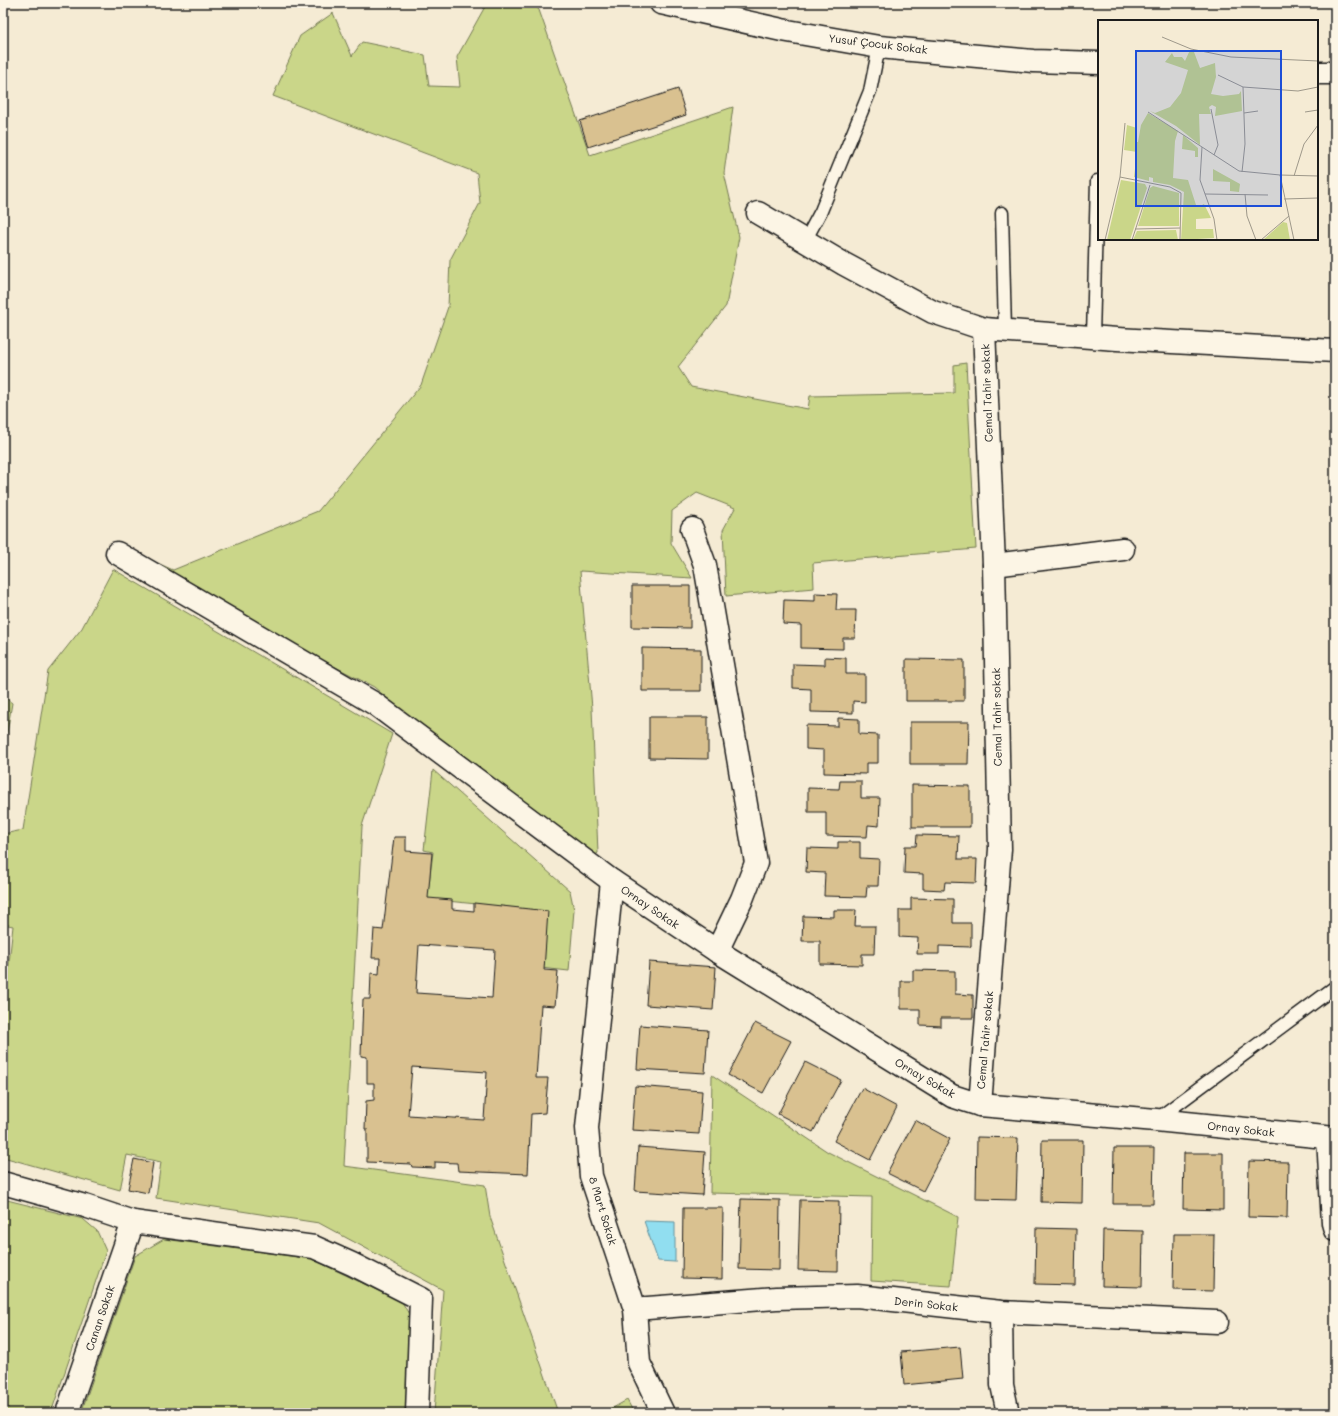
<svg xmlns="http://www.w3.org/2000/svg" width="1338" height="1416" font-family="Mali,sans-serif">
  <rect width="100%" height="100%" fill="#f5ebd4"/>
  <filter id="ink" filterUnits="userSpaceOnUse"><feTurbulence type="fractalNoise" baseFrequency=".025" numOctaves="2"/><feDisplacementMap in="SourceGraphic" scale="8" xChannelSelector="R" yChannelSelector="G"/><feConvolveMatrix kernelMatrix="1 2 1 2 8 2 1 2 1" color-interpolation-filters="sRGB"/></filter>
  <g filter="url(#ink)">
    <g fill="#cad689" stroke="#737952">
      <polygon points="487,3 533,3 539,10 590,155 733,107 724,173 739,237 726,306 678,367 691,387 808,409 810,396 954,393 954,365 966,363 976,549 813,563 814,588 726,596 723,530 735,508 697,493 672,511 671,543 692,578 580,571 592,708 598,853 590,860 566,852 374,687 163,577 129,550 173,570 318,511 421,385 448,307 450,260 480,203 477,173 273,96 300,36 333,13 352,56 362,42 425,55 429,86 460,87 457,57"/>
      <polygon points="113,569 392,734 362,826 344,1166 485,1185 490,1217 557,1410 560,1413 434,1413 443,1290 319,1223 156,1198 161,1162 127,1155 120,1190 3,1157 3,1017 13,926 3,924 3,834 23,830 48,671 82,628"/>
      <polygon points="3,696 12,703 3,756"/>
      <polygon points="433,770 570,891 574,910 569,971 541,968 546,911 427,899 433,852 424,850"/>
      <polygon points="712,1075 828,1152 958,1217 951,1286 871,1281 872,1197 710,1193"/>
      <polygon points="3,1199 83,1219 97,1231 106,1251 51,1413 3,1413"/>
      <polygon points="164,1239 312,1259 402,1302 410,1316 407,1413 81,1413 135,1256"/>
      <polygon points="627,1400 634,1413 604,1413"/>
    </g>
    <polygon fill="#91def0" stroke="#62909b" points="644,1221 675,1222 675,1262 658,1261"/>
    <g fill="#d9c190" stroke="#1c1c1c" fill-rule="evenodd">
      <polygon points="678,89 686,115 588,147 580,121"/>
      <polygon points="632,586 690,586 690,628 632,627"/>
      <polygon points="815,593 837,594 836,610 856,610 855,638 843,638 843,649 801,648 801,625 783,624 784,600 815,601"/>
      <polygon points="642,648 701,649 701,691 642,691"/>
      <polygon points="825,657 846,658 846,674 865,674 865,702 853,701 853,713 811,712 811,689 793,688 793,664 825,665"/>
      <polygon points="906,659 964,660 964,701 906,701"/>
      <polygon points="649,717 708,717 708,759 649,758"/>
      <polygon points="838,718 859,719 859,734 878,735 878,763 866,763 866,774 824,773 824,750 806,749 806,725 838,726"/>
      <polygon points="910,722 969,722 968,764 910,764"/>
      <polygon points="840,781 861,781 861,798 880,798 879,826 868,825 867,837 826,836 826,812 808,812 808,788 839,789"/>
      <polygon points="912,785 970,786 970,827 912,827"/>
      <polygon points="917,835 959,836 958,859 977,859 976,883 945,882 944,890 923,889 923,874 904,873 905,846 916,846"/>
      <path d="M394 837H406V851L432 853 428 898 452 900V909L474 911V903L548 911 544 970 558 971 555 1006 541 1005 536 1078H548L545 1113 531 1114 528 1174 458 1171 457 1163 435 1162V1168L412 1167 411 1164 367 1162V1129H365L366 1101 374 1100V1083H367V1057L361 1056 363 999H370L371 973 379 974 380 958H372L374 929 383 930ZM419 945 495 950 492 998 416 993ZM412 1067 487 1072 484 1120 408 1115Z"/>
      <polygon points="838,842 860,842 860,858 879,859 878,886 867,886 866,897 824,896 825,873 806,872 807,848 838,849"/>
      <polygon points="911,898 953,899 953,923 971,923 971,947 939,946 939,954 917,954 918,938 899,937 899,910 911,910"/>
      <polygon points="834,910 856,910 855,926 875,926 874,954 862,954 862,965 820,964 820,941 802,941 803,916 834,917"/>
      <polygon points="649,962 716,967 713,1010 646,1005"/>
      <polygon points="913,970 955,971 955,994 973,995 973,1018 941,1018 941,1026 920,1025 920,1009 901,1009 901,981 913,981"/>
      <polygon points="755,1023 791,1041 763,1093 728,1075"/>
      <polygon points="640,1025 708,1030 705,1073 637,1069"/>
      <polygon points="805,1062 841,1080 813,1132 778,1114"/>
      <polygon points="635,1086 702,1091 699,1134 632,1130"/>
      <polygon points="862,1088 897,1107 870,1160 834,1141"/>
      <polygon points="915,1120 950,1139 923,1191 887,1173"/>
      <polygon points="977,1137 1018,1138 1016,1200 976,1199"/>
      <polygon points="1042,1140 1083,1140 1082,1203 1041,1202"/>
      <polygon points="638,1147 705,1152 702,1195 635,1191"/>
      <polygon points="1114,1148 1154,1148 1153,1204 1113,1204"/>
      <polygon points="1184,1153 1223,1153 1223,1210 1183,1209"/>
      <polygon points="134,1159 153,1163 148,1193 128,1189"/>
      <polygon points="1249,1161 1288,1162 1287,1218 1248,1217"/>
      <polygon points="741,1199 780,1200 779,1270 739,1269"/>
      <polygon points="800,1200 839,1201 838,1271 798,1270"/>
      <polygon points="683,1208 723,1208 722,1279 682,1278"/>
      <polygon points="1036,1228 1076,1229 1075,1285 1035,1284"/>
      <polygon points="1103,1230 1143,1231 1142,1287 1102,1286"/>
      <polygon points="1174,1234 1214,1234 1213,1291 1173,1290"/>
      <polygon points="960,1347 963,1379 904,1385 901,1352"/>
      <polygon points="960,1409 961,1413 940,1413"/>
    </g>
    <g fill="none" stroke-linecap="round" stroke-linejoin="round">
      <defs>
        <g id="lane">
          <polyline points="1002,213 1005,330"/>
          <polyline points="805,241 821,211 870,91 879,47"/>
          <polyline points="1093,337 1097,181"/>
          <polyline points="1156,1120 1335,987"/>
        </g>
        <g id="street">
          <polyline points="661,3 782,30 879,47 1033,61 1099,63"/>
          <polyline points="1317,73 1335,73"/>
          <polyline points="758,213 844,264 933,312 984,329 1117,339 1335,351"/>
          <polyline points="692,529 705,565 756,863 742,899 717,951"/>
          <polyline points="117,553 375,704 612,881 717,951 952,1096 980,1105 1156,1120 1335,1138"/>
          <polyline points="994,565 1123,549"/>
          <polyline points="612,881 587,1128 591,1176 635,1309 639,1363 663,1413"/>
          <polyline points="980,1105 1000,849 994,565 984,329"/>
          <polyline points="1328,1138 1333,1223 1335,1230"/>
          <polyline points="3,1183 85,1206 133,1222 314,1247 352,1264 421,1299 417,1413"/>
          <polyline points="635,1309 776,1298 857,1296 1001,1312 1217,1322"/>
          <polyline points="1001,1312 1002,1385 1008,1413"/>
          <polyline points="67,1413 133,1222"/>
        </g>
      </defs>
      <use href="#lane" stroke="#1c1c1c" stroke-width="15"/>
      <use href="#street" stroke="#1c1c1c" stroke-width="25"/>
      <use href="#lane" stroke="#fcf5e5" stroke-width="12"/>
      <use href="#street" stroke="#fcf5e5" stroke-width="22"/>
    </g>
  </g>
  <g text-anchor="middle" stroke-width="3" stroke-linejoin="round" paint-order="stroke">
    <g font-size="11" fill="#1c1c1c" stroke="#fcf5e5">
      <text transform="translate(878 44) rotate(7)" y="4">Yusuf Çocuk Sokak</text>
      <text transform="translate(987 393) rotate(-92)" y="4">Cemal Tahir sokak</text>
      <text transform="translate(997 717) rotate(-91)" y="4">Cemal Tahir sokak</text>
      <text transform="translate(650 907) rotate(34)" y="4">Ornay Sokak</text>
      <text transform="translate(985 1040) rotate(-85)" y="4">Cemal Tahir sokak</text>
      <text transform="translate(925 1078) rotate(30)" y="4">Ornay Sokak</text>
      <text transform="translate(1241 1129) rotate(6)" y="4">Ornay Sokak</text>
      <text transform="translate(603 1211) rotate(73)" y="4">8 Mart Sokak</text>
      <text transform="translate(926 1304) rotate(6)" y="4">Derin Sokak</text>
      <text transform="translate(100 1318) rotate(-71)" y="4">Canan Sokak</text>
    </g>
  </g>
  <g transform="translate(1098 20)">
    <rect width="220" height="220" fill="#f5ebd4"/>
    <path d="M92 30 96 32 102 48 117 43 118 57 113 74 125 76 141 74 143 71 144 91 117 96 118 87 114 85 111 87 113 94H101L102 125 78 106 52 91 57 93 72 87 83 73 90 50 67 42 74 33 76 37H84L87 41ZM50 93 80 111 77 121 75 158 90 160 98 185 100 187 106 184 113 198 98 199V209H115L116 218 83 220 86 172 72 165 55 162V158L51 157V161L36 157 39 132 26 130 29 105 39 108 37 122H40L43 105ZM85 115 100 128V137H97V131L84 129ZM115 149 142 164 141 172 132 171V162L115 161ZM23 160 47 164 49 168 32 220H9ZM55 166 81 173V206H40L52 168ZM185 202 189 203 192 220H165ZM78 210 80 220H35L39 211Z" fill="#cad689"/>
    <path fill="none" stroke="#9e988a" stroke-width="1" d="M64 17 93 29 133 37 220 41M120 55 145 67 200 71 220 67M113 89 120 125 116 135M50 92 141 151 182 155 220 156M207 92 220 90M146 93 160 91M104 127 102 160 116 199 119 220M144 152 147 124 145 67M182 155 196 220M196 156 206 124 220 105M22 157 72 167 83 173 82 220M107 174 170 175M147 174 149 196 158 220M186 179 220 178M37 209 82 208M7 220 22 157 27 103M34 220 52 165M163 220 191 196"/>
    <path fill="#1d4ed8" fill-opacity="0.15" stroke="#1d4ed8" stroke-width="2" d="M38 31H183V186H38Z"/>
    <rect width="220" height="220" fill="none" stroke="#1c1c1c" stroke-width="2"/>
  </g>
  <rect width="1338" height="1416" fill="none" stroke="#fcf5e5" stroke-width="16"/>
  <rect x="8" y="8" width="1322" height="1400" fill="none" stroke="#1c1c1c" stroke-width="1.5" filter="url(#ink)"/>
</svg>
